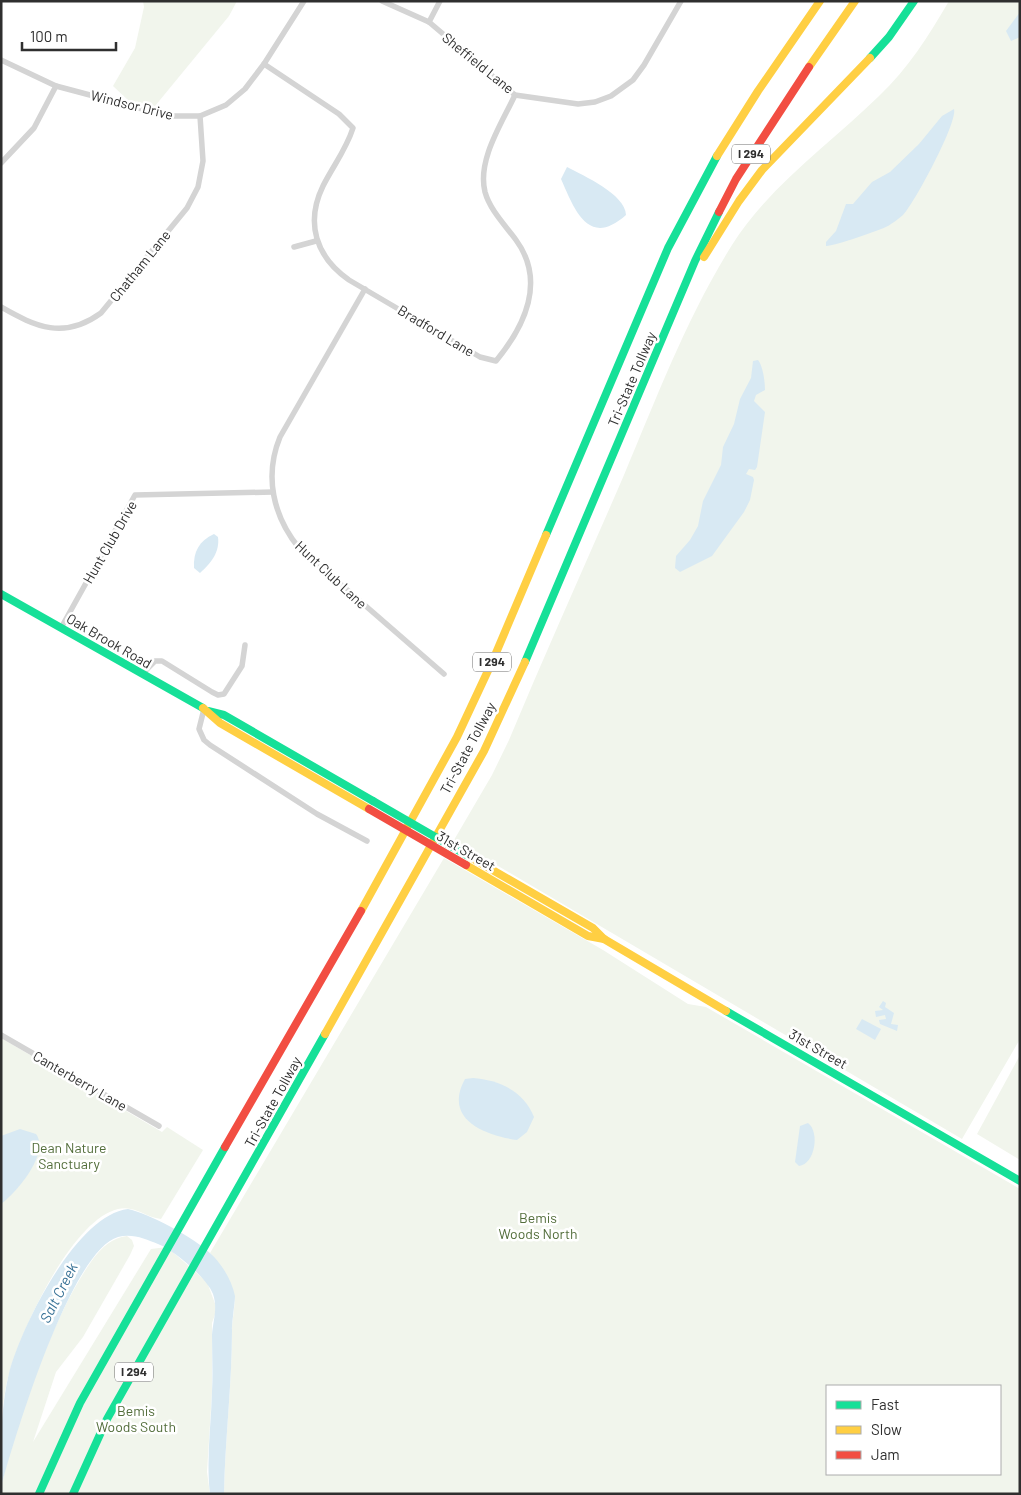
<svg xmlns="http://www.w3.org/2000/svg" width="1021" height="1495" font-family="Barlow,sans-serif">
  <rect width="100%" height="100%" fill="#fff"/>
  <g fill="#f1f5ec" fill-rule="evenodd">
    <polygon points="143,1 237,1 229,16 155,106 128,100 113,86 135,48 144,7"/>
    <path d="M949 1H1020V1039L962 1139 454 840 492 775 509 740C546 651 586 563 624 475 657 397 687 317 732 245 769 186 830 144 879 96 908 69 929 35 949 1Z"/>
    <path d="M444 858 603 950 688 1004 706 1007 1020 1189V1494H224C225 1439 232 1385 232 1330 232 1321 236 1302 234 1296 231 1279 220 1266 210 1253ZM827 1386H1000V1474H827Z"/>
    <path d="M1 1038 162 1132 167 1127 203 1150 161 1219C145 1217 135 1205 118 1209 71 1220 21 1331 9 1374 5 1387 4 1402 1 1415Z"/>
    <polygon points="1020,1055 1020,1160 977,1134"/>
    <path d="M127 1236 132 1240 134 1246 130 1255 83 1337 56 1372 33 1442 151 1249 167 1247 207 1282 217 1309 212 1323V1392L207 1472 210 1494H1C1 1481 6 1468 9 1456 25 1398 58 1307 93 1259 102 1247 112 1238 127 1236Z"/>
  </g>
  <g fill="#d8e9f3">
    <polygon points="1020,12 1020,37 1011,41 1006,31"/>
    <path d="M954 109C958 122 914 204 903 215 898 219 893 223 888 226 881 230 831 247 826 246V242L836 231 846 204H853L872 182 890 172 919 144 942 116Z"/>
    <path d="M567 167C584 176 625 194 626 215 589 248 575 211 561 179Z"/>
    <path d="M758 360C763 366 765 382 765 390L756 395 754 401 765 412 757 467 755 470 749 469 746 474 753 477 754 480 750 500 744 512 712 556 680 572 675 568 676 556 690 540 698 526 703 501 721 465 723 447 734 424 740 399 751 378 753 361Z"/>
    <path d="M214 534 218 537C220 552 211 563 200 573L194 568C193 552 199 541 214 534Z"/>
    <polygon points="883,1001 886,1003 885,1007 894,1013 891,1024 898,1025 897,1031 880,1024 879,1020 886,1019 885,1015 876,1017 875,1011 883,1010 879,1007"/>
    <polygon points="862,1019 881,1029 875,1040 856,1029"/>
    <path d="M473 1078C499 1080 524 1091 534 1117L527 1132 517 1140C484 1135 443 1119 465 1079Z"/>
    <path d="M808 1123C820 1132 815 1164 799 1166L795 1162 800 1126Z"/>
    <path d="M20 1129 36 1134C50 1153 17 1192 1 1204V1136Z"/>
    <path d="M128 1209C148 1213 195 1238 211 1254 222 1264 232 1281 235 1296 235 1302 232 1322 232 1330 232 1385 225 1439 224 1494H210C206 1460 211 1426 212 1392 213 1373 212 1354 212 1335 213 1320 218 1309 213 1294 207 1278 174 1250 158 1244 146 1239 132 1233 118 1237 70 1251 14 1440 1 1487 1 1449 0 1410 9 1373 21 1327 76 1215 128 1209Z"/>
  </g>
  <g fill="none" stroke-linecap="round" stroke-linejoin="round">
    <g stroke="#d4d4d4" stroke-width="5.5">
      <polyline points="382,1 429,22 515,95 578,104 595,102 611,96 633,80 644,65 681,1"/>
      <polyline points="429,22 440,1"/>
      <polyline points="1,60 56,86 169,116 200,116 226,105 245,89 264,64 304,1"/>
      <path d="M264 64 339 114 353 128C346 150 333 166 323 186 305 223 316 257 349 280L480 357 496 361C525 326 546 281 516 240 505 225 490 210 485 192 477 160 502 123 515 95"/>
      <polyline points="1,163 34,128 56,86"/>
      <polyline points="294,247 316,241"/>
      <path d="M365 289 280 437C264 476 273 516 299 548L444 674"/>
      <path d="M1 307C36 327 64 340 101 313L187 208 198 187 203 161 200 116"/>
      <polyline points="61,628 135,495 273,492"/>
      <polyline points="142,674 155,661 162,661 212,692 218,695 224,694 242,666 245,645"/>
      <polyline points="204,709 199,729 204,740 210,745 317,814 367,841"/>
      <polyline points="1,1035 159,1126"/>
    </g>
    <g stroke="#16e098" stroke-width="8">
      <polyline points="870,58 889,37 914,1"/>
      <polyline points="546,535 668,248 717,156"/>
      <polyline points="1,594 203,708"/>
      <polyline points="525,662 695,261 719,212"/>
      <polyline points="208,711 224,715 373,801"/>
      <polyline points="726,1011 1020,1181"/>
      <polyline points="39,1494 80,1403 225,1147"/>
      <polyline points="73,1494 107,1419 325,1034"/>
    </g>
    <g stroke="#ffcf43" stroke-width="8">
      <polyline points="809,67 855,1"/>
      <polyline points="717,156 758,91 820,1"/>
      <polyline points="704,257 739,201 762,170 870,58"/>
      <polyline points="203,708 220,723 369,809"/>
      <polyline points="470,857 593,928 604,939 726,1011"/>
      <polyline points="466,865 588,936 604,939"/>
      <polyline points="361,911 457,737 493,660 546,535"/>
      <polyline points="325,1034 484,751 525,662"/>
    </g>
    <g stroke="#f24e42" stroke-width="8">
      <polyline points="719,212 736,179 809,67"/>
      <polyline points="225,1147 361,911"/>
    </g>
    <polyline stroke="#16e098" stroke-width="8" points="373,801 470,857"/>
    <polyline stroke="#f24e42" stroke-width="8" points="369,809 466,865"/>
  </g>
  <g text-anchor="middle" stroke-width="5" stroke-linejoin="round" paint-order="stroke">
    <g fill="#fff" stroke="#6d6d6d" stroke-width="1">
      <rect x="732" y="144.5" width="38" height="19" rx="4"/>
      <rect x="473" y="652.5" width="38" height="19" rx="4"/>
      <rect x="115" y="1362.5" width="38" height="19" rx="4"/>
    </g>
    <g font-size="12" font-weight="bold" fill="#2f2f2f">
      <text x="751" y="158">I 294</text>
      <text x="492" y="666">I 294</text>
      <text x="134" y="1376">I 294</text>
    </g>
    <g font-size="14" fill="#2f2f2f" stroke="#fff">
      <text transform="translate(478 63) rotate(39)" y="5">Sheffield Lane</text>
      <text transform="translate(132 105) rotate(14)" y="5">Windsor Drive</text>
      <text transform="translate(140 266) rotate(-51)" y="5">Chatham Lane</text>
      <text transform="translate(436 331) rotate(31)" y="5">Bradford Lane</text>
      <text transform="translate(632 379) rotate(-67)" y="5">Tri-State Tollway</text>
      <text transform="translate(110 542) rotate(-60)" y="5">Hunt Club Drive</text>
      <text transform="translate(331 575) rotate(43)" y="5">Hunt Club Lane</text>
      <text transform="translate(109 641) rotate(30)" y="5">Oak Brook Road</text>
      <text transform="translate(468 748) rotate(-62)" y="5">Tri-State Tollway</text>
      <text transform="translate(466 851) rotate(30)" y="5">31st Street</text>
      <text transform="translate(818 1049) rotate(30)" y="5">31st Street</text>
      <text transform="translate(80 1081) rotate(30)" y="5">Canterberry Lane</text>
      <text transform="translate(273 1102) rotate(-61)" y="5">Tri-State Tollway</text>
    </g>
    <g font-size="14" fill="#526d3a" stroke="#fff">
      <text x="69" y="1153">Dean Nature<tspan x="69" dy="16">Sanctuary</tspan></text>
      <text x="538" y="1223">Bemis<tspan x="538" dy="16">Woods North</tspan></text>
      <text x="136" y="1416">Bemis<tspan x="136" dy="16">Woods South</tspan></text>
    </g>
    <g font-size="15" font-style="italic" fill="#387296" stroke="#fff">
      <text transform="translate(59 1293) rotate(-63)" y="5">Salt Creek</text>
    </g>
  </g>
  <rect width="1021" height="1495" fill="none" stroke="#2f2f2f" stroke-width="5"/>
  <rect x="826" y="1385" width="175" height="90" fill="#ffffff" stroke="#acacac"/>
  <rect x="836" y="1401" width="25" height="8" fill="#16e098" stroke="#acacac"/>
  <text x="871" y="1410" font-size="15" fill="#2f2f2f">Fast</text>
  <rect x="836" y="1426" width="25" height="8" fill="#ffcf43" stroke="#acacac"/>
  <text x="871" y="1435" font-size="15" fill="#2f2f2f">Slow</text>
  <rect x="836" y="1451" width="25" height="8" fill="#f24e42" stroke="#acacac"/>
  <text x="871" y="1460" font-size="15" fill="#2f2f2f">Jam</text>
  <path d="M22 42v8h94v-8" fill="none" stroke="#2f2f2f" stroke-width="2.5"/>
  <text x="30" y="42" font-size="15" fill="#2f2f2f" stroke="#ffffff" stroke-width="4" paint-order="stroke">100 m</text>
</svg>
